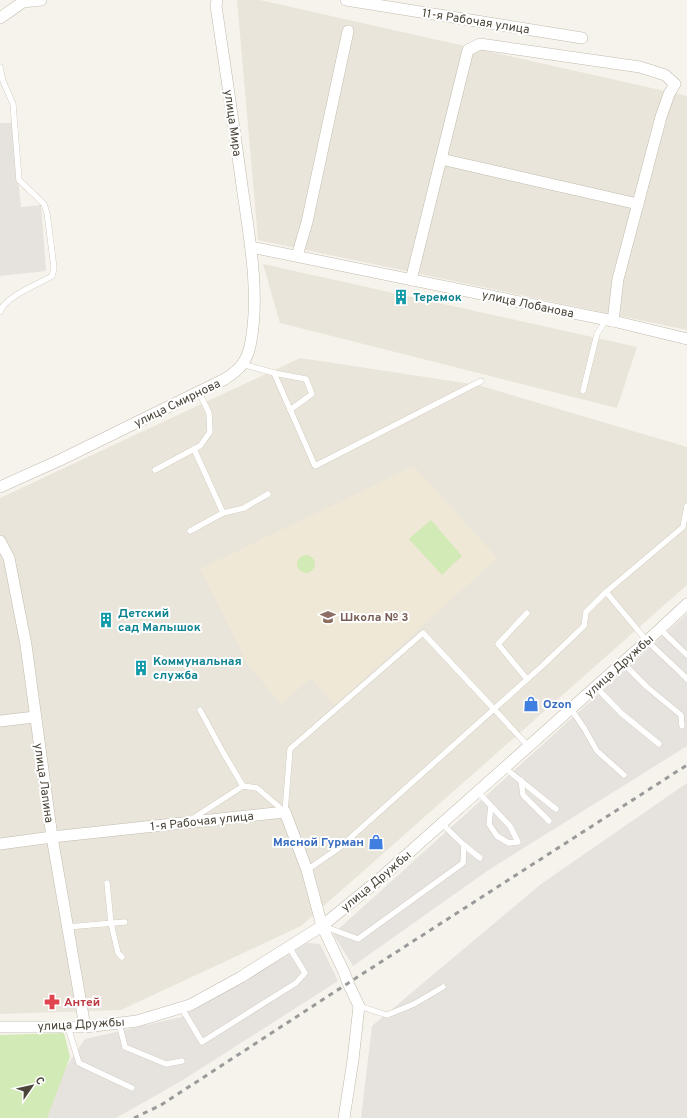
<svg xmlns="http://www.w3.org/2000/svg" width="687" height="1118" font-family="Overpass,sans-serif">
  <rect width="100%" height="100%" fill="#f6f3ec"/>
  <g fill="#eae5da">
    <polygon points="237,0 260,0 687,96 687,330 258,240"/>
    <polygon points="263,264 637,347 617,408 280,323"/>
    <polygon points="300,358 478,385 687,447 687,585 301,926 121,1010 0,1014 0,498"/>
  </g>
  <g fill="#e6e2dd">
    <polygon points="0,123 12,123 21,207 41,205 46,271 0,276"/>
    <polygon points="687,614 687,746 490,869 353,966 333,934"/>
    <polygon points="687,783 687,1118 361,1118 372,1026 541,884"/>
    <polygon points="307,943 320,944 338,981 183,1080 116,1118 45,1118 40,1105 85,1039 181,1017 285,957"/>
  </g>
  <polygon fill="#efe8d6" points="414,466 497,558 335,705 311,678 281,704 248,665 200,569"/>
  <g fill="#d2eab5">
    <polygon points="431,520 462,556 442,575 409,539"/>
    <circle cx="306" cy="564" r="9"/>
    <polygon points="64,1033 70,1057 47,1118 0,1118 0,1035"/>
  </g>
  <g fill="none" stroke-linecap="round" stroke-linejoin="round">
    <defs>
      <g id="service">
        <path d="M0 67 3 81 13 104 19 180 44 204 47 213 54 268 52 276C39 284 4 297 0 312"/>
        <polyline points="242,364 274,373 315,466 481,381"/>
        <polyline points="274,373 306,379 312,394 290,410"/>
        <polyline points="583,391 597,334 606,320"/>
        <polyline points="155,470 194,449"/>
        <polyline points="223,513 244,508 268,494"/>
        <polyline points="190,531 223,513 194,449 200,446 210,432 209,413 199,392"/>
        <polyline points="606,592 683,527 687,506"/>
        <polyline points="527,613 498,644 527,679"/>
        <polyline points="660,629 687,655"/>
        <polyline points="623,663 647,687 681,715 682,726"/>
        <polyline points="596,687 621,713 659,744"/>
        <polyline points="571,709 584,728 597,751 624,775"/>
        <polyline points="200,710 224,754 243,786"/>
        <polyline points="529,747 494,709 541,667 584,626 586,612 606,592 647,641 679,671 687,679"/>
        <polyline points="505,768 556,809"/>
        <polyline points="521,780 523,795 549,821"/>
        <polyline points="478,792 510,826 518,842 509,843 497,836 489,824 491,806"/>
        <polyline points="285,812 290,749 423,633 494,709 339,848 307,870"/>
        <polyline points="192,819 243,786 257,788 285,812"/>
        <polyline points="464,845 480,858"/>
        <polyline points="107,883 111,923 118,953 122,957"/>
        <polyline points="323,926 358,939 463,863 464,845 442,824"/>
        <polyline points="67,927 125,922"/>
        <polyline points="359,1006 387,1015 414,1004 443,987"/>
        <polyline points="181,1007 202,1042 296,983 305,973 289,947"/>
        <polyline points="119,1023 125,1047 166,1064 182,1061"/>
        <polyline points="68,1027 79,1063 132,1088"/>
      </g>
      <g id="minor">
        <polyline points="346,0 582,38"/>
        <polyline points="0,18 23,2 41,0"/>
        <polyline points="441,159 638,204"/>
        <polyline points="251,247 613,321 687,339"/>
        <polyline points="297,256 307,222 348,31"/>
        <polyline points="411,280 468,50 480,44 640,67 665,75 675,84 669,94 661,117 618,279 613,321"/>
        <path d="M0 487 60 460 225 379C241 369 248 360 251 341 260 292 249 235 242 186 234 126 225 66 216 6L217 0"/>
        <polyline points="0,541 9,558 26,645 52,837 85,1027"/>
        <polyline points="0,721 35,717"/>
        <polyline points="0,844 52,837 285,812 307,870 322,926 344,972 348,983 359,1006 353,1060 344,1118"/>
        <polyline points="0,1027 85,1027 137,1021 190,1005 241,977 322,926 376,882 647,641 687,604"/>
      </g>
    </defs>
    <use href="#service" stroke="#c2bbae" stroke-width="6"/>
    <use href="#minor" stroke="#c2bbae" stroke-width="12"/>
    <use href="#service" stroke="#fff" stroke-width="5.5"/>
    <use href="#minor" stroke="#fff" stroke-width="11"/>
    <polyline stroke="#9a9a9a" stroke-width="3" stroke-dasharray="5 5" stroke-linecap="butt" points="134,1118 161,1105 356,978 687,765"/>
  </g>
  <defs>
    <symbol id="building-bare" viewBox="-9 -9 18 18"><path d="M-4-6H4V6H1V3H-1V6H-4ZM-2.5-4.3h1.7v1.8h-1.7ZM.8-4.3h1.7v1.8H.8ZM-2.5-1h1.7V.8h-1.7ZM.8-1h1.7V.8H.8Z" fill="#0f9aa8" stroke="#fff" stroke-width="2.5" paint-order="stroke"/></symbol>
    <symbol id="school-bare" viewBox="-9 -9 18 18"><path d="M0-5L7-2L0 1L-7-2ZM-4 1L0 2.5L4 1V4Q0 6-4 4Z" fill="#8d6e63" stroke="#fff" stroke-width="2.5" paint-order="stroke"/></symbol>
    <symbol id="shop-bare" viewBox="-9 -9 18 18"><path d="M-5-2.5h2.3a2.7 3.5 0 0 1 5.4 0H5L5.5 6h-11ZM-1.5-2.5h3a1.5 2.3 0 0 0-3 0Z" fill="#3f7fe0" stroke="#fff" stroke-width="2.5" paint-order="stroke"/></symbol>
    <symbol id="pharmacy-bare" viewBox="-9 -9 18 18"><path d="M-2-6h4v4h4v4h-4v4h-4v-4h-4v-4h4Z" fill="#e0444e" stroke="#fff" stroke-width="2.5" paint-order="stroke"/></symbol>
  </defs>
  <g fill-rule="evenodd">
    <use href="#building-bare" x="390" y="286" width="22" height="22"/>
    <use href="#school-bare" x="317" y="606" width="22" height="22"/>
    <use href="#building-bare" x="95" y="609" width="22" height="22"/>
    <use href="#building-bare" x="130" y="657" width="22" height="22"/>
    <use href="#shop-bare" x="520" y="693" width="22" height="22"/>
    <use href="#shop-bare" x="365" y="831" width="22" height="22"/>
    <use href="#pharmacy-bare" x="41" y="991" width="22" height="22"/>
  </g>
  <g text-anchor="middle" stroke-width="4" stroke-linejoin="round" paint-order="stroke">
    <g font-size="12" fill="#4b4439" stroke="#fff">
      <text transform="translate(476 21) rotate(9)" y="4">11-я Рабочая улица</text>
      <text transform="translate(233 123) rotate(82)" y="4">улица Мира</text>
      <text transform="translate(528 304) rotate(12)" y="4">улица Лобанова</text>
      <text transform="translate(177 403) rotate(-26)" y="4">улица Смирнова</text>
      <text transform="translate(619 666) rotate(-42)" y="4">улица Дружбы</text>
      <text transform="translate(44 783) rotate(82)" y="4">улица Лапина</text>
      <text transform="translate(202 821) rotate(-6)" y="4">1-я Рабочая улица</text>
      <text transform="translate(376 881) rotate(-40)" y="4">улица Дружбы</text>
      <text transform="translate(81 1024) rotate(-3)" y="4">улица Дружбы</text>
    </g>
    <g font-size="12" font-weight="bold" fill="#0d838f" stroke="#fff" text-anchor="start">
      <text x="413" y="301">Теремок</text>
      <text x="118" y="617">Детский<tspan x="118" dy="14">сад Малышок</tspan></text>
      <text x="153" y="665">Коммунальная<tspan x="153" dy="14">служба</tspan></text>
    </g>
    <g font-size="12" font-weight="bold" fill="#785e54" stroke="#fff" text-anchor="start">
      <text x="340" y="621">Школа № 3</text>
    </g>
    <g font-size="12" font-weight="bold" fill="#366cbe" stroke="#fff" text-anchor="start">
      <text x="543" y="708">Ozon</text>
      <text x="364" y="846" text-anchor="end">Мясной Гурман</text>
    </g>
    <g font-size="12" font-weight="bold" fill="#be3a42" stroke="#fff" text-anchor="start">
      <text x="64" y="1006">Антей</text>
    </g>
  </g>
  <g transform="translate(32 1086) rotate(56)" stroke="#ffffff" stroke-width="3" paint-order="stroke">
  <path d="M0-3L7 15L0 10L-7 15Z" fill="#4b4439"/>
  <text y="-6" font-size="11" font-weight="bold" text-anchor="middle" fill="#4b4439">С</text>
  </g>
</svg>
